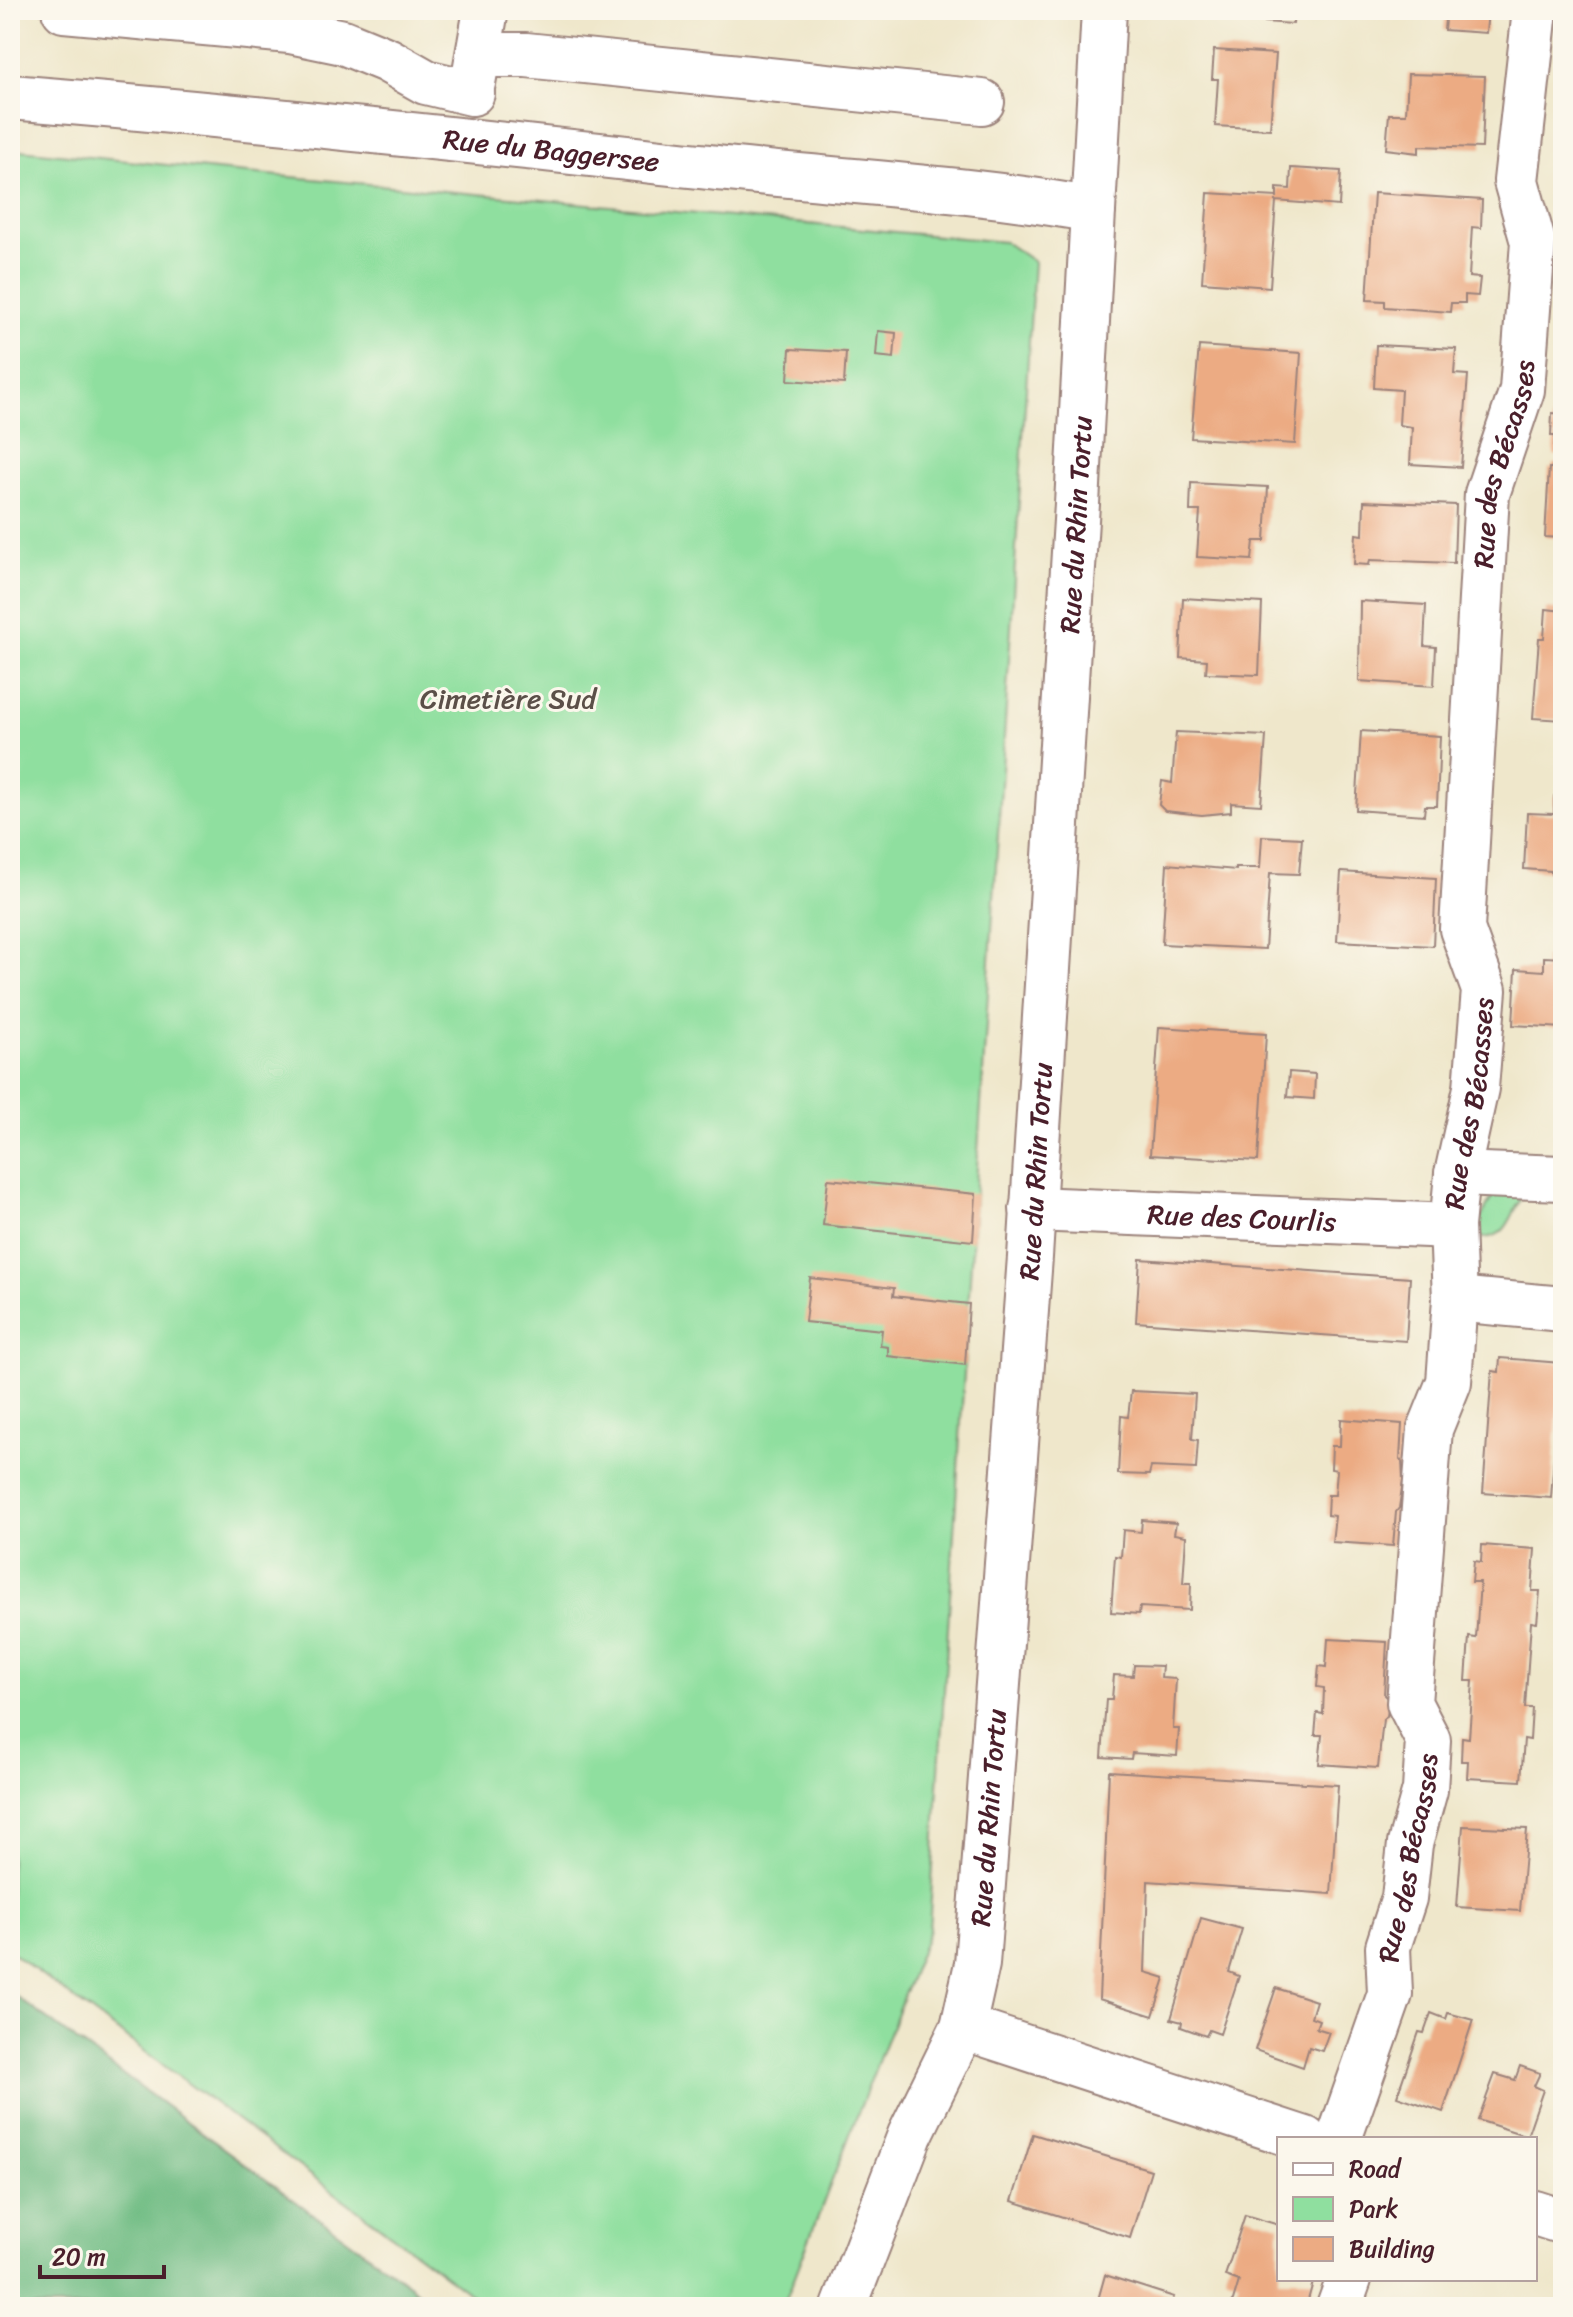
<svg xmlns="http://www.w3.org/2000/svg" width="1573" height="2317" viewBox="0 0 1573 2317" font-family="Sriracha,sans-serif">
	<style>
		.green { fill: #8fdf9f; stroke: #6c7f65; stroke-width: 2 }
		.forest { fill: #73be86; stroke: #5e6e58; stroke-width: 2 }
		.building { fill: #ecab83 }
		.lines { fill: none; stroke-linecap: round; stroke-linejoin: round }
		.minor-casing { stroke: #9c837b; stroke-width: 48 }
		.minor { stroke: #fff; stroke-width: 44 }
		.labels { text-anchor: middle; stroke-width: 6; stroke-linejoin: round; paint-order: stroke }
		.street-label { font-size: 28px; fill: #4a1f2b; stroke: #fbf7ec }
		.park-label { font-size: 28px; fill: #5b4f48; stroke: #fbf7ec }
	</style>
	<rect width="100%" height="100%" fill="#fbf7ec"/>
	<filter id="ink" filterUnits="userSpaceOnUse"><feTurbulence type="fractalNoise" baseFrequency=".0125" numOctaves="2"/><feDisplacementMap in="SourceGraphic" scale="16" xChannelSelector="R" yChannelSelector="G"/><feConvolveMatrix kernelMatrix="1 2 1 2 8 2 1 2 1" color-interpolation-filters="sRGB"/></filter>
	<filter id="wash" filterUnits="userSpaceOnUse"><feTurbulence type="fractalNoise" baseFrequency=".006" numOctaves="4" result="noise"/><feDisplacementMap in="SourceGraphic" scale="32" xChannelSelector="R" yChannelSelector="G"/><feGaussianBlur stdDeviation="1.8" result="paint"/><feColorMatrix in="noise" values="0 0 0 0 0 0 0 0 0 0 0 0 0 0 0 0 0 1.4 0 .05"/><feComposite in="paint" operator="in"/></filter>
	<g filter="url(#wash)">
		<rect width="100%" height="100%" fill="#efe7cb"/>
		<!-- green -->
		<g class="green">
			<polygon points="10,149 236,172 1005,242 1034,262 929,1930 783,2307 488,2307 10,1951"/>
			<path d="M1496 1194 1523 1195C1510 1216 1509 1238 1481 1238L1474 1231 1491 1199Z"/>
		</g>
		<!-- forest -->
		<polygon class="forest" points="10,1992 440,2307 10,2307"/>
		<g id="blocks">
			<!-- building -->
			<g class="building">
				<polygon points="1265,10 1294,10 1293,24 1265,22"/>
				<polygon points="1446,10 1488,10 1486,33 1444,30"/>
				<polygon points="1214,50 1276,54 1270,129 1215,126 1218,79 1212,79"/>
				<polygon points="1408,74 1485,76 1482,148 1419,146 1419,153 1386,149 1389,114 1406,114"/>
				<polygon points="1291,168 1341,171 1339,206 1276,201 1270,287 1202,282 1208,193 1277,197 1277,188 1290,189"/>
				<polygon points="1374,193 1482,200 1481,228 1472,227 1469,277 1480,278 1478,296 1465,295 1465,303 1451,303 1450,312 1385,307 1385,301 1367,300"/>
				<polygon points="878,331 896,333 894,358 876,356"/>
				<polygon points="1376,345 1456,349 1454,374 1468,375 1461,467 1410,464 1412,427 1399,425 1401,390 1374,388"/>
				<polygon points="1199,346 1301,353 1295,444 1191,438"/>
				<polygon points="790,349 846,352 844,384 788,380"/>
				<polygon points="1552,413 1563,414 1563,456 1554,455 1555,436 1551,436"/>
				<polygon points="1553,464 1563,464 1563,538 1545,537 1549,468 1552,468"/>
				<polygon points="1191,483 1268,487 1265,541 1254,541 1252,560 1197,557 1200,511 1190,511"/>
				<polygon points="1364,501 1456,505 1454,563 1370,560 1369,565 1354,564 1356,534 1363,535"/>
				<polygon points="1183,598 1262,603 1259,675 1206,673 1207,660 1180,658"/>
				<polygon points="1360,601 1426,605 1424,646 1436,647 1434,686 1359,681"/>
				<polygon points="1546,609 1563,611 1563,720 1533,718 1539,638 1544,638"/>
				<polygon points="1361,731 1440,736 1437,806 1425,806 1424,815 1356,810"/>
				<polygon points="1176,732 1266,736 1261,805 1231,803 1231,812 1202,815 1165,811 1159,805 1162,781 1172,783"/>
				<polygon points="1554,796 1563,796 1563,875 1551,874 1551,871 1524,869 1527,813 1554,814"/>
				<polygon points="1262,836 1302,838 1299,874 1270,873 1265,949 1162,944 1167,864 1236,870 1236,868 1260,868"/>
				<polygon points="1341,872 1436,878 1433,946 1337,941"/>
				<polygon points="1544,957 1563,958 1563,1028 1513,1025 1516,969 1544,971"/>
				<polygon points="1159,1027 1266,1034 1258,1161 1150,1155"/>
				<polygon points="1289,1072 1315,1074 1314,1099 1287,1097"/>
				<polygon points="828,1179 976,1194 973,1241 823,1225"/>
				<polygon points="1140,1259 1410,1278 1406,1341 1136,1322"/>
				<polygon points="810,1278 894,1288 893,1296 969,1304 965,1365 888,1356 888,1347 880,1346 882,1330 805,1322"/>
				<polygon points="1500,1358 1561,1363 1551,1498 1483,1493 1492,1371 1499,1372"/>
				<polygon points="1131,1391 1195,1394 1192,1439 1198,1440 1196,1469 1151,1467 1149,1475 1118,1474 1121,1416 1128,1417"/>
				<polygon points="1341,1419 1402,1424 1400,1459 1402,1460 1403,1481 1399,1508 1396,1512 1393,1546 1332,1542 1335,1516 1327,1515 1328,1495 1335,1495 1337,1470 1331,1469 1332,1446 1340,1446"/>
				<polygon points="1142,1520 1176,1523 1174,1534 1186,1536 1183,1583 1191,1583 1190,1610 1140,1607 1139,1614 1111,1612 1115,1556 1121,1557 1123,1530 1141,1532"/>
				<polygon points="1482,1545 1535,1549 1532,1591 1540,1591 1537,1623 1531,1622 1525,1708 1532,1708 1530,1740 1524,1739 1521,1781 1467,1778 1468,1761 1461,1761 1462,1737 1469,1738 1473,1681 1466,1681 1469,1637 1476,1638 1480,1582 1472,1582 1474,1561 1481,1562"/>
				<polygon points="1328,1639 1387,1642 1384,1695 1389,1700 1387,1716 1383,1719 1378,1768 1319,1764 1322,1735 1315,1735 1317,1713 1323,1714 1324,1688 1317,1687 1319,1666 1326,1667"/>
				<polygon points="1134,1665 1162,1666 1161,1678 1176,1679 1173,1729 1179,1729 1177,1756 1132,1753 1131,1759 1102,1757 1106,1699 1112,1699 1114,1675 1133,1676"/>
				<polygon points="1109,1771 1338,1785 1331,1894 1148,1881 1145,1972 1165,1978 1153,2016 1099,1999"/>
				<polygon points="1463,1826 1527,1829 1520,1911 1457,1907"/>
				<polygon points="1201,1918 1242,1929 1229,1972 1239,1976 1220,2034 1209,2030 1206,2036 1181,2027 1182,2022 1171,2019"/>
				<polygon points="1276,1988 1316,2001 1311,2017 1319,2020 1316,2028 1329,2032 1322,2051 1309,2047 1303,2067 1255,2050"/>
				<polygon points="1431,2013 1446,2019 1448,2013 1473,2020 1443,2112 1397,2096 1419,2032 1424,2033"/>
				<polygon points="1520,2066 1540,2073 1534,2086 1543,2090 1527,2136 1478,2120 1495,2074 1515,2080"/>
				<polygon points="1033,2134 1151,2170 1130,2238 1012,2201"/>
				<polygon points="1245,2215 1279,2225 1279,2279 1314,2279 1306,2307 1228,2307 1233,2301 1239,2281 1225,2276"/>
				<polygon points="1105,2275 1174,2297 1171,2307 1096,2307"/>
			</g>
		</g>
	</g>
	<g filter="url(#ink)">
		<use href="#blocks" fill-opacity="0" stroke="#9c837b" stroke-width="2"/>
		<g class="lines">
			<defs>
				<g id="minor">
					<polyline points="64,10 290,31 343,42 387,60 426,82 472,93"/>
					<polyline points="479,55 526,55 982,102"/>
					<polyline points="473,83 486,10"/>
					<path id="s1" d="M10 97C249 116 488 143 727 169 849 182 972 188 1093 210"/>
					<polyline points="1457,1174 1563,1178"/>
					<path id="s2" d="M1032 1209 1452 1226"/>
					<polyline points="1455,1299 1563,1309"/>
					<polyline points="963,2027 1305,2139"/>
					<path id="s3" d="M1339 2139 1390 1994 1388 1947 1404 1898 1410 1844 1425 1790 1428 1740 1409 1703 1430 1429 1449 1382 1455 1299 1452 1226 1457 1174 1476 1088 1484 990 1462 929 1487 494 1522 390 1533 242 1516 181 1535 10"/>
					<polyline points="1535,2213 1563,2222"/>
					<path id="s4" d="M844 2307 910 2135 963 2027 977 1964 1030 1257 1077 504 1104 10"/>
					<polyline points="1339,2307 1349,2279"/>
				</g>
			</defs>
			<!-- minor casing -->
			<use href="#minor" class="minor-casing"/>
			<!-- minor -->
			<use href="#minor" class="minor"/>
		</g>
	</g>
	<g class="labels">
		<!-- street labels -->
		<g class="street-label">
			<text dy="10" stroke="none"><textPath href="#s1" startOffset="544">Rue du Baggersee</textPath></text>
			<text dy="10" stroke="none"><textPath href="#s3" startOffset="1708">Rue des Bécasses</textPath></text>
			<text dy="10" stroke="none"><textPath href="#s4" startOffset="1812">Rue du Rhin Tortu</textPath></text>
			<text dy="10" stroke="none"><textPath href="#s3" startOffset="1060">Rue des Bécasses</textPath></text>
			<text dy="10" stroke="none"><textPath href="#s4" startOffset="1164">Rue du Rhin Tortu</textPath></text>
			<text dy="10" stroke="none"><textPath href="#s2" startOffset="210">Rue des Courlis</textPath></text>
			<text dy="10" stroke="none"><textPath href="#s4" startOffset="516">Rue du Rhin Tortu</textPath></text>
			<text dy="10" stroke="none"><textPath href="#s3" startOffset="292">Rue des Bécasses</textPath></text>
		</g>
		<!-- park labels -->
		<g class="park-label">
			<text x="508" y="708">Cimetière Sud</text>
		</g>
	</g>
	<!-- margin -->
	<rect width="1573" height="2317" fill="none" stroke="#fbf7ec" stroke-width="40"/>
	<!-- legend -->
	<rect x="1277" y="2137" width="260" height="144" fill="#fbf7ec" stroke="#b4a19f" stroke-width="2"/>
	<rect x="1293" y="2163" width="40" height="12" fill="#ffffff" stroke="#b4a19f" stroke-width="2"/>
	<text x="1349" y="2177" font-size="24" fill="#4a1f2b">Road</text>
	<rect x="1293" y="2197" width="40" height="24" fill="#8fdf9f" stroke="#b4a19f" stroke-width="2"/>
	<text x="1349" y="2217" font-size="24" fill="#4a1f2b">Park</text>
	<rect x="1293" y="2237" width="40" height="24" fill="#ecab83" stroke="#b4a19f" stroke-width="2"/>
	<text x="1349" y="2257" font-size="24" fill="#4a1f2b">Building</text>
	<!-- scale -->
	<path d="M40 2265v12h124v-12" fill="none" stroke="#4a1f2b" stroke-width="4"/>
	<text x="52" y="2265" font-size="24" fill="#4a1f2b" stroke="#fbf7ec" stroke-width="6" paint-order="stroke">20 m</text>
</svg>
